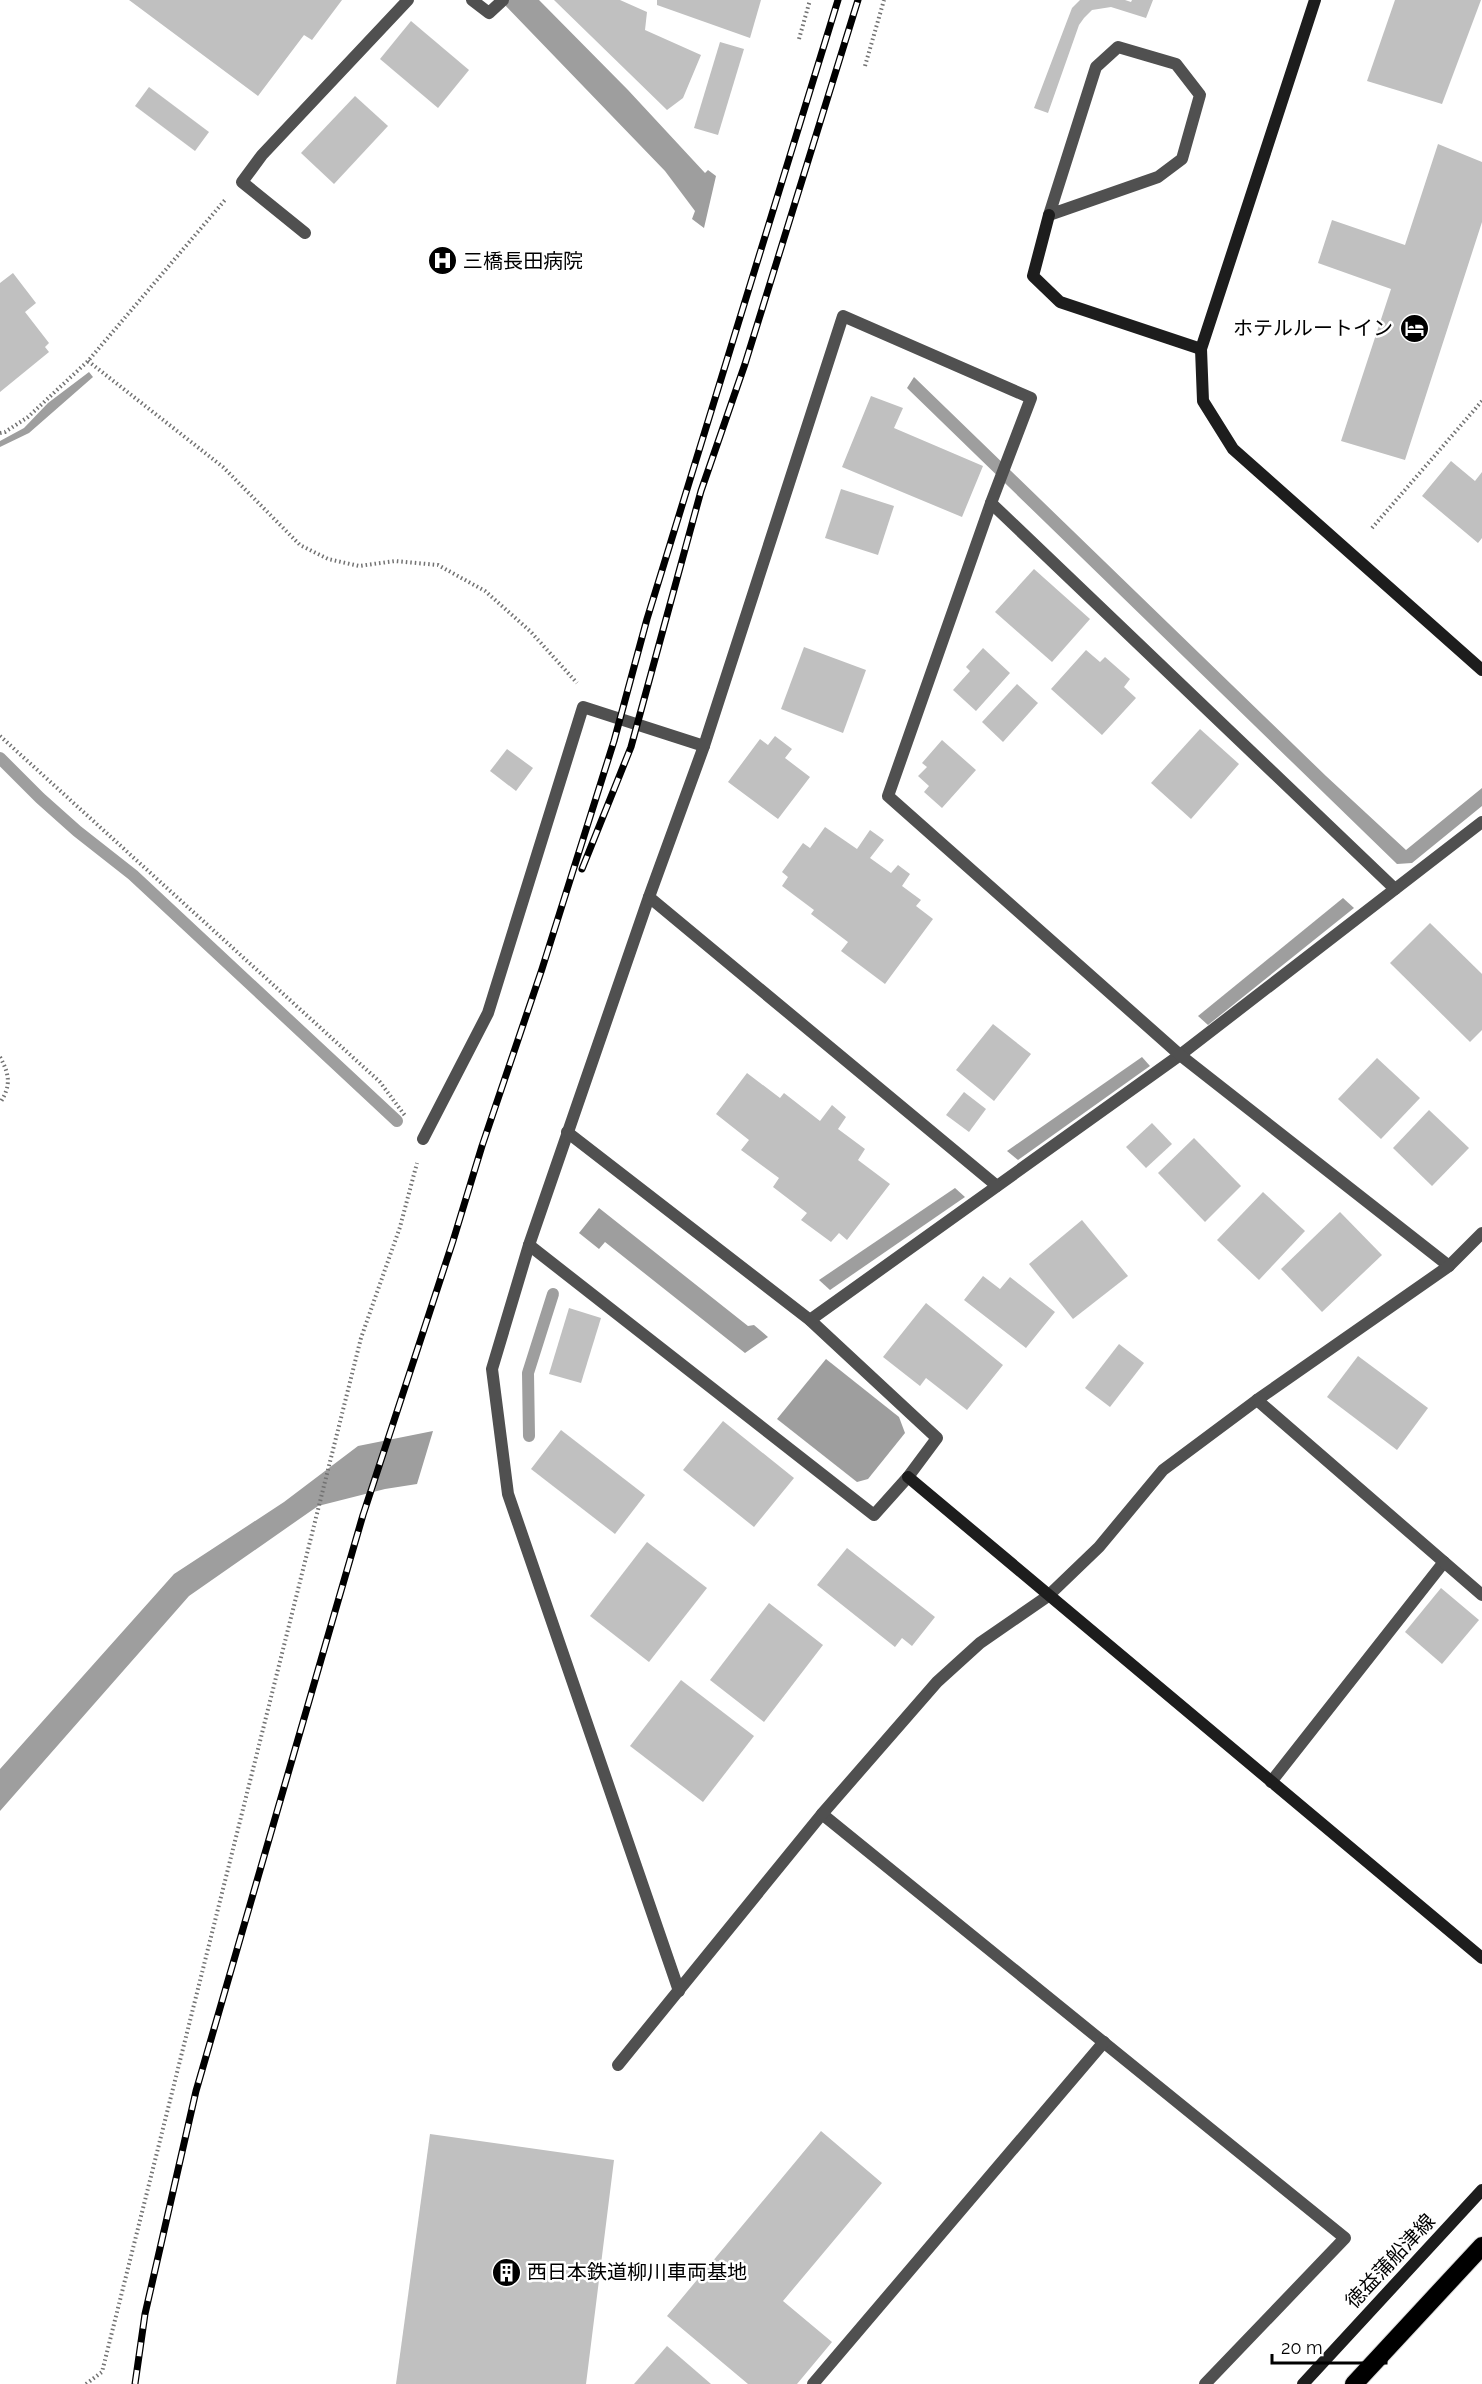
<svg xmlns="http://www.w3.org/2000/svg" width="1482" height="2384" viewBox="0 0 1482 2384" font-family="Raleway,'Noto Sans JP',sans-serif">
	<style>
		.water { fill: #9e9e9e }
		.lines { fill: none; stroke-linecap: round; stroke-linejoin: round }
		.stream { stroke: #9e9e9e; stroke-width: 12 }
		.building { fill: #c0c0c0 }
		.highway-casing { stroke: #dbdbdb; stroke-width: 20 }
		.path { stroke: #727272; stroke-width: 4; stroke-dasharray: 1.5 3; stroke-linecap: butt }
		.lane { stroke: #505050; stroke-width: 12 }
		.street { stroke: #505050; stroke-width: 12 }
		.secondary { stroke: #1d1d1d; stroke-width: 12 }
		.highway { stroke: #000; stroke-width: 18 }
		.rail-casing { stroke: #000; stroke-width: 7 }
		.rail { stroke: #fff; stroke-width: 4.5; stroke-dasharray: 14; stroke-linecap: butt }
		.labels { text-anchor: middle; stroke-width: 5; stroke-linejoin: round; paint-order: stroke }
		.poi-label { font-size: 20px; fill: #000; stroke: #fff; text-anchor: start }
		.street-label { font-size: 20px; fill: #000; stroke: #fff }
	</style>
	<rect width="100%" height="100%" fill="#fff"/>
	<!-- water -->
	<g class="water">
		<polygon points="500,0 539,0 628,90 705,173 708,170 716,176 704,228 692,219 695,211 665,171"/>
		<polygon points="89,372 93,377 29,433 0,447 0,441 24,428 48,403"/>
		<polygon points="914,377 1326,776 1406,850 1482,788 1482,806 1412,863 1397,864 907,388"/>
		<polygon points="1343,898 1354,908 1208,1025 1198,1016"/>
		<polygon points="1142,1057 1150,1066 1018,1160 1007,1151"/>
		<polygon points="955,1188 965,1197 830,1290 819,1280"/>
		<polygon points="599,1208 748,1326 754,1325 768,1337 745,1353 605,1242 599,1249 579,1233"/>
		<polygon points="826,1359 899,1417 905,1433 868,1479 857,1482 777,1419"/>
		<polygon points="433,1431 417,1484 385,1489 318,1506 189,1596 0,1811 0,1769 174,1574 284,1502 358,1446"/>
	</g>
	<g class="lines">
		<!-- stream -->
		<g class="stream">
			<polyline points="0,758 40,798 77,831 133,875 397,1121"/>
			<polyline points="529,1436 528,1373 553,1294"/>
		</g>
	</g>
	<!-- building -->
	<g class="building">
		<polygon points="129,0 342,0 312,40 304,35 258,96"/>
		<polygon points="554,0 620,0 647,12 645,30 701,55 683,98 667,110"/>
		<polygon points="657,0 761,0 750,38 657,5"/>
		<polygon points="1080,0 1125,0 1131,2 1132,0 1153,0 1146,18 1111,7 1092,10 1084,18 1079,25 1048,113 1034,108 1067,21 1072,8"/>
		<polygon points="1395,0 1481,0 1442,104 1367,81"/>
		<polygon points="411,21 469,70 438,108 380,59"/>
		<polygon points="720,42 744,49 718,135 694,128"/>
		<polygon points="149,87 209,132 195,151 135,106"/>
		<polygon points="355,96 388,126 334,184 301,153"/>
		<polygon points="1438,144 1482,162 1482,222 1405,460 1341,441 1391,289 1318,263 1332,220 1405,245"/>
		<polygon points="13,273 36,303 25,312 49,343 45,347 49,352 0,392 0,283"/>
		<polygon points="871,396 903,408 894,428 983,466 962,517 842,467"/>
		<polygon points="1451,461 1475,481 1482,472 1482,538 1478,543 1422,496"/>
		<polygon points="841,489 894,506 878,555 825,538"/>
		<polygon points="1034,569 1090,619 1052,662 995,612"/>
		<polygon points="804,647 866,670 843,733 781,709"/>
		<polygon points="983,648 1010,673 976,711 953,690 970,671 966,667"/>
		<polygon points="1086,650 1100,662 1105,657 1130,679 1124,687 1136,698 1102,735 1051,689"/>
		<polygon points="1017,684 1038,703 1003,742 982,722"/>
		<polygon points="1200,729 1239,764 1191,819 1151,783"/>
		<polygon points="775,736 792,749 785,758 810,777 778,819 728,782 760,739 768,745"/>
		<polygon points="942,740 976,770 942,808 924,792 929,786 918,776 927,767 922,763"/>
		<polygon points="507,749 533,768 516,791 490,771"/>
		<polygon points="825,827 857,849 870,830 884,840 870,858 891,873 898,865 910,874 902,886 921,900 916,906 933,919 885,984 841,951 848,942 811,914 814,910 782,886 788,877 782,872 803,843 810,848"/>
		<polygon points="1430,923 1482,974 1482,1030 1470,1042 1390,963"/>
		<polygon points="993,1024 1031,1054 994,1101 956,1070"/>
		<polygon points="1377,1058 1420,1098 1381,1139 1338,1099"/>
		<polygon points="747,1073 780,1098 784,1093 820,1121 832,1105 846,1117 838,1129 865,1149 858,1160 890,1184 847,1240 839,1233 831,1242 801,1220 807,1213 773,1187 779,1178 741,1150 749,1140 716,1114"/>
		<polygon points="964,1092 986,1109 969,1132 946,1115"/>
		<polygon points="1429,1110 1469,1148 1432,1186 1393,1148"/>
		<polygon points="1152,1123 1172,1144 1146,1168 1126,1147"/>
		<polygon points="1194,1138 1241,1186 1205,1222 1158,1173"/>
		<polygon points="1263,1192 1305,1231 1259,1280 1217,1240"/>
		<polygon points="1340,1212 1382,1255 1322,1312 1281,1269"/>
		<polygon points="1082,1220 1128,1276 1073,1319 1029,1264"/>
		<polygon points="983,1276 1000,1289 1010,1277 1055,1312 1026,1348 964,1300"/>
		<polygon points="926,1303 1003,1365 967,1410 926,1378 920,1386 883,1357"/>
		<polygon points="569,1308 601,1318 581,1383 549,1374"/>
		<polygon points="1119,1344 1144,1363 1110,1407 1085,1388"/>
		<polygon points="1358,1356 1428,1408 1397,1450 1327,1397"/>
		<polygon points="723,1421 794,1478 754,1527 683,1470"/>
		<polygon points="561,1430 645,1495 615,1534 531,1469"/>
		<polygon points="647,1542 707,1588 649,1662 590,1616"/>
		<polygon points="847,1548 935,1617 912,1646 902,1638 895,1647 817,1585"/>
		<polygon points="1441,1588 1479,1620 1442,1664 1405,1632"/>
		<polygon points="769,1603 823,1645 764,1722 710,1680"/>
		<polygon points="681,1680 754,1736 703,1802 630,1746"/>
		<polygon points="821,2131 882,2183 783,2301 832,2342 797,2384 748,2384 667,2316"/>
		<polygon points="430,2134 614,2160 586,2384 396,2384"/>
		<polygon points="667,2346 711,2384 634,2384"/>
	</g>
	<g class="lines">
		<defs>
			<polyline id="highway" points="1354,2384 1482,2246"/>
		</defs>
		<!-- highway casing -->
		<use href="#highway" class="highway-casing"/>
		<!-- path -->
		<g class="path">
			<polyline points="799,39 810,0"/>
			<polyline points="865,66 884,0"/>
			<polyline points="88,361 223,467 300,545 328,559 359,566 395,561 438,565 485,591 530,631 577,683"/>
			<polyline points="0,433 5,432 28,417 88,361 225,200"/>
			<polyline points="1372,528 1482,401"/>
			<polyline points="0,736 380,1082 406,1117"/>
			<path d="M0 1057C10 1075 11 1086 0 1103"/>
			<polyline points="86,2384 102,2372 361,1338 400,1227 417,1163"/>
		</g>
		<!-- lane -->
		<polyline class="lane" points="1271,1782 1444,1562"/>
		<!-- street -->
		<g class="street">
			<polyline points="472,0 489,13 503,0"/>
			<polygon points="1118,47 1176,64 1200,95 1182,159 1158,177 1049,215 1096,67"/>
			<polyline points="305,233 242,182 262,155 408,0"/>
			<polyline points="991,503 1395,889"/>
			<polyline points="649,897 997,1186"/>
			<polyline points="423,1139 488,1013 583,707 704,746"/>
			<polyline points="529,1245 874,1515 908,1477 937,1438 810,1320 567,1132"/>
			<polyline points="810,1320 1180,1055 1482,822"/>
			<polyline points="1257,1400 1482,1595"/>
			<polyline points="822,1814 1345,2238 1205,2384"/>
			<polyline points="679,1991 508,1494 492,1369 529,1245 649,897 704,746 843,316 1031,398 991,503 888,796 1180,1055 1449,1266"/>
			<polyline points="618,2065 822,1814 937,1682 980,1643 1048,1596 1099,1547 1163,1470 1257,1400 1449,1266 1482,1233"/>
			<polyline points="813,2384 1104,2042"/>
		</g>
		<!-- secondary -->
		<g class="secondary">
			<polyline points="1315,0 1201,349 1203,401 1233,449 1482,670"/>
			<polyline points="1049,215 1033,276 1060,302 1201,349"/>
			<polyline points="908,1477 1482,1958"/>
			<polyline points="1303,2384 1482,2190"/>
		</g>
		<!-- highway -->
		<use href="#highway" class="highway"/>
		<defs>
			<g id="rail">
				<polyline points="582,869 631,747 701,491 745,364 858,0"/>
				<polyline points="135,2384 145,2314 196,2091 363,1515 453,1241 482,1146 542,969 614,741 647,619 838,0"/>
			</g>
		</defs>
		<!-- rail casing -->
		<use href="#rail" class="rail-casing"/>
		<!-- rail -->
		<use href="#rail" class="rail"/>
	</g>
	<!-- icons -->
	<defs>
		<symbol id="hospital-disc" viewBox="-11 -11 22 22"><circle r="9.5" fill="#000" stroke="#fff"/><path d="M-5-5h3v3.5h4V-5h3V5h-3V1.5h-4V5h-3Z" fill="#fff"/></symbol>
		<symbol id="hotel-disc" viewBox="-11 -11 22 22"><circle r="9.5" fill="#000" stroke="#fff"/><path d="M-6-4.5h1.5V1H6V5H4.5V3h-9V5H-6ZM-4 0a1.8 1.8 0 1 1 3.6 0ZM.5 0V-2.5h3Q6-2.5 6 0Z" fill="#fff"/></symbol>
		<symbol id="building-disc" viewBox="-11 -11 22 22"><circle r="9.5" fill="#000" stroke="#fff"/><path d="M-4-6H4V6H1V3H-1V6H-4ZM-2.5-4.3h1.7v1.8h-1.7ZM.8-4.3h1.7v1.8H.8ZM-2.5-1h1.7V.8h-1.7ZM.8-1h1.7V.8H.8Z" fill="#fff"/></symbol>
	</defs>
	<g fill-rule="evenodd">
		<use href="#hospital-disc" x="426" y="244" width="33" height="33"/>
		<use href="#hotel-disc" x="1398" y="312" width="33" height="33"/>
		<use href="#building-disc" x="490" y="2256" width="33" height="33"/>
	</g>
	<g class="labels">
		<!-- poi labels -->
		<g class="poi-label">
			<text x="463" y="268">三橋長田病院</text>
			<text x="1393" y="335" text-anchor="end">ホテルルートイン</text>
			<text x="527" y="2279">西日本鉄道柳川車両基地</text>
		</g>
		<!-- street labels -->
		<g class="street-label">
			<text transform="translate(1390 2261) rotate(-47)" y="7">徳益蒲船津線</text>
		</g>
	</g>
	<!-- scale -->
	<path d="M1272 2354v9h114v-9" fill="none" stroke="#000000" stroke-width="3"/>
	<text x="1281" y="2354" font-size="18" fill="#000000" stroke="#ffffff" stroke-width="4.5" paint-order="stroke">20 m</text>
</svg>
